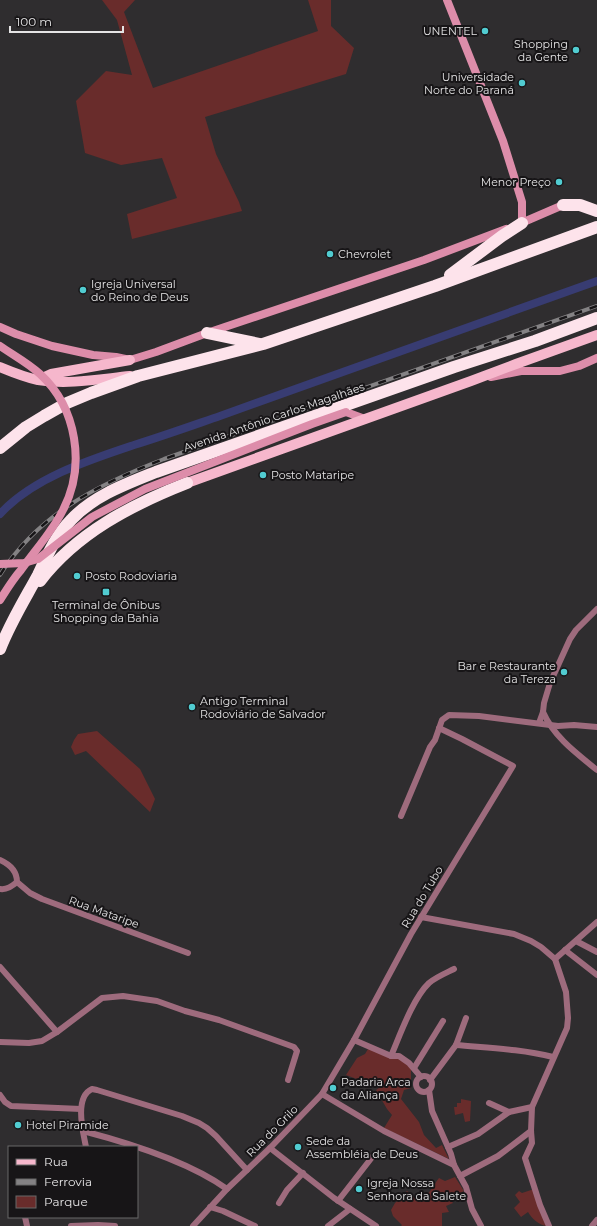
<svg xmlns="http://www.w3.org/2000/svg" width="597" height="1226" viewBox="0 0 597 1226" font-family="Montserrat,sans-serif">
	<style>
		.green { fill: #692c2b }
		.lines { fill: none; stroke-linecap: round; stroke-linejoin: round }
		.canal { stroke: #383c72; stroke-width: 8 }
		.street { stroke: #9e6b7d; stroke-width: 6 }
		.secondary { stroke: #dd8daa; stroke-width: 8 }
		.primary { stroke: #f6b7cc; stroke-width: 10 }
		.highway { stroke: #fde3eb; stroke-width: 12 }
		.rail-casing { stroke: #848284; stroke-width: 4 }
		.rail { stroke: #171517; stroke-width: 2.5; stroke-dasharray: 8; stroke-linecap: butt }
		.secondary-bridge { stroke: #dd8daa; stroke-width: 8 }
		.poi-dot { fill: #51ccd1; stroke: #171517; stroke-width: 1.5 }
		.labels { text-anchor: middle; stroke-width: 4; stroke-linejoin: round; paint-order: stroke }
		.poi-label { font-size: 11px; fill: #e5e4e5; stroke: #171517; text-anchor: start }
		.street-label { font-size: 11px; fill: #e5e4e5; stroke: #171517 }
	</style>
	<rect width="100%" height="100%" fill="#2f2d2f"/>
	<!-- green -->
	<g class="green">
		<polygon points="102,0 135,0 124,12 153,88 318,31 308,0 331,0 331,26 354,48 346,74 205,117 216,154 239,202 242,211 132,239 127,214 177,198 162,158 121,165 85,153 76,101 106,71 132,75 117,20"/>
		<polygon points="97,731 140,769 155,799 150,812 86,751 75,755 71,747 74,740 78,734"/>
		<polygon points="368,1049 399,1057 411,1069 411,1088 404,1090 401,1099 419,1122 424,1135 436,1148 442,1145 449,1159 384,1128 392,1115 387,1109 376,1090 379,1088 374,1081 368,1080 362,1081 346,1075 357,1058 365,1054"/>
		<polygon points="461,1099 471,1101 470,1121 465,1122 463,1113 455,1115 454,1107 457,1107 457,1103 461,1103"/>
		<path d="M455 1177 464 1191 450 1199 453 1203 446 1206 449 1212 442 1213V1226H401L402 1225 393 1216 391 1210 395 1203 407 1191C410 1193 413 1197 417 1199 426 1202 434 1184 439 1178L445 1181Z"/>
		<path d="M534 1189 547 1226C539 1225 532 1219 528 1212L521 1217 514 1208 520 1202 515 1195 519 1191 522 1193Z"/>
	</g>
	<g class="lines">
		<!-- canal -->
		<path class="canal" d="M0 514C33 478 89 460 134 445 163 436 191 426 220 416 345 371 471 326 597 281"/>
		<!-- street -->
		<g class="street">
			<path d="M543 712C554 737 576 753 597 770"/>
			<polyline points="539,723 543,712 544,703 550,683 570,639 576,630 597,609"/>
			<polyline points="401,816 430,747 435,740 442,720 449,715 479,716 558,726 574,725 597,727"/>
			<path d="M0 860C9 864 17 871 17 882L30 893 42 899 188 953"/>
			<path d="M0 889C7 890 12 886 17 882"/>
			<polyline points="421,917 514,934 531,941 541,947 555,959 566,992 568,1018 567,1028 532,1107 531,1131 532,1143 525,1158 540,1205 549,1226"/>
			<polyline points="576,941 597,952"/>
			<polyline points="565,950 597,975"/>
			<polyline points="555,959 597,922"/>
			<polyline points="0,967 57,1032"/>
			<polyline points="354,1040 391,1056 399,1056 409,1063 421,1077"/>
			<polyline points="0,1042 29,1043 42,1041 57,1032 102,998 123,996 157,1001 185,1011 219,1020 294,1047 297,1051 288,1080"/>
			<path d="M456 1045C489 1048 521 1049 553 1057"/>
			<path d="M391 1056C400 1035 413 998 429 983 436 977 446 973 454 969"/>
			<polyline points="414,1068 443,1021"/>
			<circle cx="424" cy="1084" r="8"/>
			<polyline points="430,1080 456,1045 466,1018"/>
			<polyline points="429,1090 432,1111 451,1154 454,1165 466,1187 472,1209 481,1226"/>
			<polyline points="322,1094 384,1131 454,1165"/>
			<polyline points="0,1095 5,1102 11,1106 81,1109"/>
			<polyline points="489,1103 509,1112"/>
			<path d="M83 1131C129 1143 188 1161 227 1189"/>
			<path d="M86 1147C83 1132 74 1097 92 1089L97 1090 182 1116 199 1123 207 1128 216 1136 247 1170"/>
			<polyline points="448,1147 478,1134 509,1112 532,1107"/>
			<polyline points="270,1148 334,1198 376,1226"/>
			<polyline points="460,1176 498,1156 531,1131"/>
			<polyline points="338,1201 373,1156"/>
			<polyline points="279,1203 287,1190 303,1173"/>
			<polyline points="210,1207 223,1211 255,1226"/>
			<polyline points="25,1217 27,1226"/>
			<polyline points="71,1226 98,1225 115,1226"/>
			<polyline points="193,1226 227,1189 270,1148 322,1094 354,1040 411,934 513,766 462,739 439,728"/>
			<polyline points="328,1226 350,1209"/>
			<polyline points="592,1226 597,1220"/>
		</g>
		<!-- secondary -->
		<g class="secondary">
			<polyline points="447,0 503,141 522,202 522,223"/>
			<polyline points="519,224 563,205"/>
			<polyline points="0,327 16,334 52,346 93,355 116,357 130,360 156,352 207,333 424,260 506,229"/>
			<polyline points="491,377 521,371 560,371 579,366 597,358"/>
			<polyline points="346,412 365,419"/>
		</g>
		<!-- primary -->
		<g class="primary">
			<path d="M0 367C12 372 24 377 38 380 68 385 100 379 130 376"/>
			<polyline points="40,379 51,374 130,360"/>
			<polyline points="187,483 471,381 516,364 597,335"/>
		</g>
		<!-- highway -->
		<g class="highway">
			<polyline points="563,205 580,205 597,211"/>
			<polyline points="450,275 502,236 522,223"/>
			<polyline points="207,333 260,344"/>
			<polyline points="0,448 26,427 44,416 67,403 91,393 138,376 263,344 435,286 597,227"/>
			<path d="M40 581C77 533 131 505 187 483"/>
			<path d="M0 649C10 623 25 599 38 575 47 556 56 535 71 520 93 496 126 484 156 472L454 367 535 341 597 318"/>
		</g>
		<defs>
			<path id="rail" d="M0 575C38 514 99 484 164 459L597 306"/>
		</defs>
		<!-- rail casing -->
		<use href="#rail" class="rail-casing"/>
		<!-- rail -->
		<use href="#rail" class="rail"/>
		<!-- secondary-bridge -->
		<g class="secondary-bridge">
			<path d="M0 346C13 355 28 363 40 374 77 408 86 466 63 510 52 532 35 550 21 570 13 579 7 589 0 600"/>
			<polyline points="0,564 24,563 38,559 92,517 145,489 312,424 346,412"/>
		</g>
	</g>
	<!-- markers -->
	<g class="poi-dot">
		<circle cx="485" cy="31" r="4"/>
		<circle cx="576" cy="50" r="4"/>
		<circle cx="522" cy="83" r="4"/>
		<circle cx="559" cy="182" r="4"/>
		<circle cx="330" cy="254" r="4"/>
		<circle cx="83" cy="290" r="4"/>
		<circle cx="263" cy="475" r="4"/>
		<circle cx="77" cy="576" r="4"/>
		<rect x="102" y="588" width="8" height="8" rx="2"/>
		<circle cx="564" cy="672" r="4"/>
		<circle cx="192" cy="707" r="4"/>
		<circle cx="333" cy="1088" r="4"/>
		<circle cx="18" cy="1125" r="4"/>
		<circle cx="298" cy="1147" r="4"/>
		<circle cx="359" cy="1189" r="4"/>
	</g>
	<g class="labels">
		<!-- poi labels -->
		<g class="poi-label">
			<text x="477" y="35" text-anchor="end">UNENTEL</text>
			<text x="568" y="48" text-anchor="end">Shopping<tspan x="568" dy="13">da Gente</tspan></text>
			<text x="514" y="81" text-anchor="end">Universidade<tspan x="514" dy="13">Norte do Paraná</tspan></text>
			<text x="551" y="186" text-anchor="end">Menor Preço</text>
			<text x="338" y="258">Chevrolet</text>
			<text x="91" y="288">Igreja Universal<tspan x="91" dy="13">do Reino de Deus</tspan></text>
			<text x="271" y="479">Posto Mataripe</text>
			<text x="85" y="580">Posto Rodoviaria</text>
			<text x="106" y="609" text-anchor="middle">Terminal de Ônibus<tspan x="106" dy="13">Shopping da Bahia</tspan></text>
			<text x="556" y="670" text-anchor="end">Bar e Restaurante<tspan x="556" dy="13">da Tereza</tspan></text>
			<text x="200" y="705">Antigo Terminal<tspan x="200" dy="13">Rodoviário de Salvador</tspan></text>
			<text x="341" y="1086">Padaria Arca<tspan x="341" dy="13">da Aliança</tspan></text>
			<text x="26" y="1129">Hotel Piramide</text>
			<text x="306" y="1145">Sede da<tspan x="306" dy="13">Assembléia de Deus</tspan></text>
			<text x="367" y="1187">Igreja Nossa<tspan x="367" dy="13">Senhora da Salete</tspan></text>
		</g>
		<!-- street labels -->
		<g class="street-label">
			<text transform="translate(274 417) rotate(-19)" y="4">Avenida Antônio Carlos Magalhães</text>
			<text transform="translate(422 897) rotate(-59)" y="4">Rua do Tubo</text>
			<text transform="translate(104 912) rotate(20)" y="4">Rua Mataripe</text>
			<text transform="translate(272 1131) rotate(-45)" y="4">Rua do Grilo</text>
		</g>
	</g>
	<!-- legend -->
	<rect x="8" y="1146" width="130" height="72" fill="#171517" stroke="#696869"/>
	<rect x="16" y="1159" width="20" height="6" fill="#f6b7cc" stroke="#696869"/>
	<text x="44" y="1166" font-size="12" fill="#e5e4e5">Rua</text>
	<rect x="16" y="1179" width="20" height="6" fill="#848284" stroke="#696869"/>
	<text x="44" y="1186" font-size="12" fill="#e5e4e5">Ferrovia</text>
	<rect x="16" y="1196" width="20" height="12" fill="#692c2b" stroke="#696869"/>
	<text x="44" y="1206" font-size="12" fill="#e5e4e5">Parque</text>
	<!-- scale -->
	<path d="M10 26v6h113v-6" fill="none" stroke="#e5e4e5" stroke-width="2"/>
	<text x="16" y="26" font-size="12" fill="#e5e4e5" stroke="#171517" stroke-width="3" paint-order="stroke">100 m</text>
</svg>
